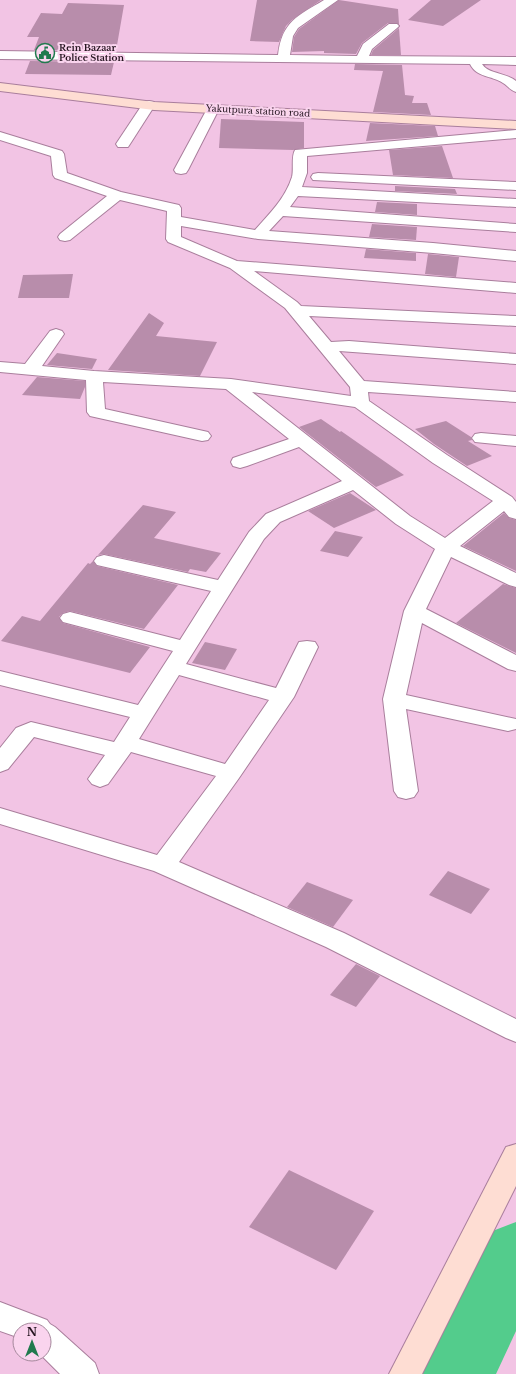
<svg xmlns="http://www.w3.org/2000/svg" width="516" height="1374" viewBox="0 0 516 1374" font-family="'Libre Baskerville',serif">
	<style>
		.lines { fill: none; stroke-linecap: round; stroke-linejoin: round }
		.river { fill: #53cc8c; fill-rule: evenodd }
		.building { fill: #b88dab }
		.street-casing { stroke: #a97e9c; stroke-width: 2 }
		.secondary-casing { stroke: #a97e9c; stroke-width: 2 }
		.street { fill: #fff; fill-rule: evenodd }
		.secondary { fill: #feddd3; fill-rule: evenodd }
		.labels { text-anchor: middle; stroke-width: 4; stroke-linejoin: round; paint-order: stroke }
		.far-poi-label { font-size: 9px; font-weight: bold; fill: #251520; stroke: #fad4ee; text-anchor: start }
		.far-street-label { font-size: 9px; fill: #251520; stroke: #fad4ee }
	</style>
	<rect width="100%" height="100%" fill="#f2c4e4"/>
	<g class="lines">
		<!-- river -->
		<polygon class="river" points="516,1222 516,1331 496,1374 417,1374 429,1349 490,1232"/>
	</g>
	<!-- building -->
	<g class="building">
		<polygon points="257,0 321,0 292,20 286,26 279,42 250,41"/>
		<polygon points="339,0 398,9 399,24 388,23 362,43 356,54 324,53 324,51 292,52 294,37 299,29"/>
		<polygon points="431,0 481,0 443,26 408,20"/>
		<polygon points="68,3 124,5 116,51 34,50 39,37 27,37 41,13 62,14"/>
		<polygon points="399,28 401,55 371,55 373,50"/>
		<polygon points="30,61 114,62 111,75 25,74"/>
		<polygon points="355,64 402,65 405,95 414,96 412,103 427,103 431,115 373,112 383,71 354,70"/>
		<polygon points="221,119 304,122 304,148 293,150 219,148"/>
		<polygon points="370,123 435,126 438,136 366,141"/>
		<polygon points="442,146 453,178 393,175 389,150"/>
		<polygon points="395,186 455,189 457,194 395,191"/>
		<polygon points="377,202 417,204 417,215 375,212"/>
		<polygon points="372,224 417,227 416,240 369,237"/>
		<polygon points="366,249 416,253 416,261 364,258"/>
		<polygon points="428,254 459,257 456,277 425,274"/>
		<polygon points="73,274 69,298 18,298 23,275"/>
		<polygon points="149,313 164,323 156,336 217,342 200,376 108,370"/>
		<polygon points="57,353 97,359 92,369 47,365"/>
		<polygon points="37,377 85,381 85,387 80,399 22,395"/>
		<polygon points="321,419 340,432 341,431 404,475 376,487 372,484 299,427"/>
		<polygon points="446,421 471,437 472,440 468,441 492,456 467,466 434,444 415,429"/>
		<polygon points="350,493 376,510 334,528 308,511"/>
		<polygon points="143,505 176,512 154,538 221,553 206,572 190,569 188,572 104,554 98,555"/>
		<polygon points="504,513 509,518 516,520 516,571 463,546"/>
		<polygon points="335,531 363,537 348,557 320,551"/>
		<polygon points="93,561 97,566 178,585 144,629 70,611 63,613 59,617 63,623 150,647 130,673 1,641 22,616 40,621 88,563 90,564"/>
		<polygon points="503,584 516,588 516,653 456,623"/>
		<polygon points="205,642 237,649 225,670 192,663"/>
		<polygon points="448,871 490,889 471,914 429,895"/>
		<polygon points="307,882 353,900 333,927 287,907"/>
		<polygon points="356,964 380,976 356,1007 330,995"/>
		<polygon points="289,1170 374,1211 336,1270 249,1227"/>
	</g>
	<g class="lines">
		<defs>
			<g id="street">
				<path d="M324 0H338L298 28 293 36 290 55 357 56 363 44 389 24H397L399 26 397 28 372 49 369 56 516 57V65L482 64C488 74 507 73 516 81V92C510 90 508 86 503 83 491 75 477 78 470 64L0 59V51L278 55C282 21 298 16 324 0Z"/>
				<polygon points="149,101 154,102 155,105 130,144 128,147 118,147 116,144 144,102"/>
				<polygon points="213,105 218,106 219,109 188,170 186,173 181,174 176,173 174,170 207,109 208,106"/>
				<path d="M516 130V138L307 156V173L302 187 516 199V207L298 196 290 207 516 224V232L283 216 269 231 433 243 516 251V261L433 253 258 239 181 226V237L237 261 516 283V293L254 271 297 302 301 306 516 316V326L309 316 331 342 349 341 516 354V364L339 351 364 381 516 392V402L368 392 369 401 447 455 512 497 516 502V519L509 517 504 511 460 546 516 573V587L509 585 451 557 426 609 516 655V671L508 669 422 623 406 695 516 719V729L508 731 406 709 418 791 414 797 406 799 398 797 394 791 383 699 404 611 435 549 396 524 353 490 280 522 264 539 186 664 276 688 299 642 307 641 315 642 318 647 294 697 239 778 179 862 344 933 516 1019V1042L506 1038 326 947 154 871 0 824V808L157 855 216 776 131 752 108 784 100 787 92 784 88 779 105 755 34 737 8 769 0 772V748L16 728 31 722 114 742 130 717 0 685V671L138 705 173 651 63 622 60 618 63 614 70 612 180 640 211 591 97 565 94 561 97 557 104 555 218 580 249 532 266 514 342 481 299 447 247 466 240 468 233 466 231 462 233 458 289 439 226 389 103 382 105 409 208 432 211 436 208 440 202 441 90 416 87 412 86 380 0 372V362L25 364 50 331 56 329 62 331 64 334 42 366 94 371 231 379 351 396 350 387 285 308 230 268 168 242 166 239 167 211 120 200 70 240 65 241 60 240 58 237 60 234 107 196 55 178 53 175 51 156 0 140V132L62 151 64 154 67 173 121 192 179 205 181 208V217L255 230C269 214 285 199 292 177 294 169 291 157 295 150ZM252 392 355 407 433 463 493 501 445 538 410 516ZM179 675 269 700 225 764 139 739Z"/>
				<polygon points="318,173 516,182 516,190 313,180 311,177 313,174"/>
				<polygon points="481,433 516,436 516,446 475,442 472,438 475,434"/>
				<polygon points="0,1302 47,1320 50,1324 55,1327 95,1363 99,1374 60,1374 40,1354 44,1354 44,1330 20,1330 20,1338 0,1331"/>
			</g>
			<g id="secondary">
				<polygon points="0,83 154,102 516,121 516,129 154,110 0,91"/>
				<polygon points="516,1144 516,1186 422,1374 389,1374 506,1147"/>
			</g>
		</defs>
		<!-- street casing -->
		<use href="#street" class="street-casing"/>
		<!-- secondary casing -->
		<use href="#secondary" class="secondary-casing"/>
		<!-- street -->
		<use href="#street" class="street"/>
		<!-- secondary -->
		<use href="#secondary" class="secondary"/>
	</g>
	<!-- icons -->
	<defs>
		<symbol id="civic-ring" viewBox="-11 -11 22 22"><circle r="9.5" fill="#fad4ee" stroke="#217a4e" stroke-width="1.5"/><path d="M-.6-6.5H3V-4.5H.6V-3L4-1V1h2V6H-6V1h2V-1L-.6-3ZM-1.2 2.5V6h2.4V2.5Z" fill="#217a4e"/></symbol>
	</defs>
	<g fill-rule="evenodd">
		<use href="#civic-ring" x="34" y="42" width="22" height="22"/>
	</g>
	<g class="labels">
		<!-- far-poi labels -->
		<g class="far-poi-label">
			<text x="59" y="51">Rein Bazaar<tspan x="59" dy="10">Police Station</tspan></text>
		</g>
		<!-- far-street labels -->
		<g class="far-street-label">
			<text transform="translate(258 111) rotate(3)" y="3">Yakutpura station road</text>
		</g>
	</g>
	<!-- north arrow -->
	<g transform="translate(32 1342)"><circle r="19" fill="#fad4ee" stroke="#a5889c"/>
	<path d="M0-3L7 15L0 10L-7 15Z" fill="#217a4e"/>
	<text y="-6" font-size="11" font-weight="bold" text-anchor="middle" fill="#251520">N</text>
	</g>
</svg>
